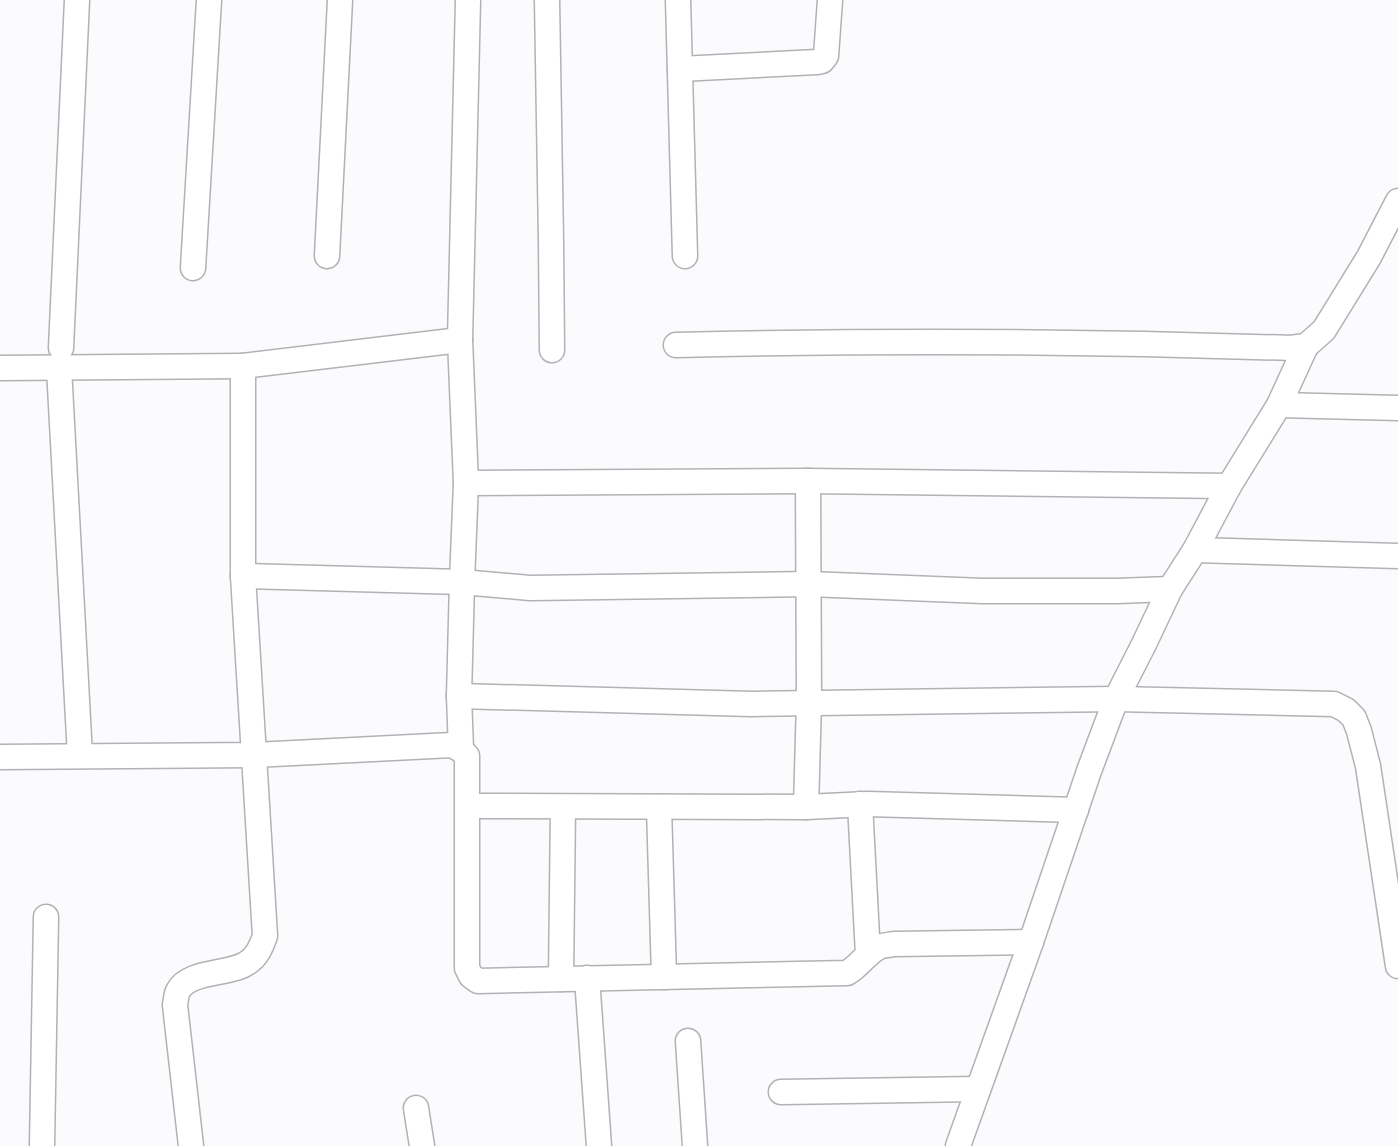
<svg xmlns="http://www.w3.org/2000/svg" width="1398" height="1146" viewBox="0 0 1398 1146" font-family="Rubik,sans-serif">
	<style>
		.lines { fill: none; stroke-linecap: round; stroke-linejoin: round }
		.street-casing { stroke: #b1b2b3; stroke-width: 27 }
		.street { stroke: #fff; stroke-width: 24 }
	</style>
	<rect width="100%" height="100%" fill="#fbfbfd"/>
	<g class="lines">
		<defs>
			<g id="street">
				<polyline points="547,0 551,241 552,350"/>
				<polyline points="678,0 685,256"/>
				<polyline points="680,69 817,62 822,61 826,56 830,0"/>
				<polyline points="327,256 340,0"/>
				<polyline points="193,268 209,0"/>
				<path d="M676 345C881 340 1085 341 1290 348L1306 346 1324 330 1369 257 1398 201"/>
				<polyline points="61,348 77,0"/>
				<polyline points="0,368 243,366"/>
				<polyline points="59,368 80,756"/>
				<polyline points="1279,405 1398,408"/>
				<polyline points="466,483 808,481 1229,486"/>
				<polyline points="1195,550 1398,556"/>
				<polyline points="243,576 462,582 530,588 809,584 983,591 1117,591 1170,589"/>
				<polyline points="459,696 752,704 1116,699 1334,704 1346,710 1354,718 1359,731 1368,766 1398,966"/>
				<polyline points="461,750 459,696 462,582 466,483 460,340 468,0"/>
				<path d="M0 757 254 755 452 745 461 750 467 756V968L471 976 478 981 847 973C860 966 866 953 879 947 883 945 889 945 894 944L1031 942"/>
				<polyline points="860,804 868,955"/>
				<polyline points="468,806 806,807 868,804 1076,810"/>
				<polyline points="659,807 664,977"/>
				<polyline points="806,807 809,702 808,481"/>
				<polyline points="587,978 599,1146"/>
				<polyline points="561,979 563,807"/>
				<polyline points="688,1041 695,1146"/>
				<polyline points="781,1092 978,1089"/>
				<polyline points="416,1108 422,1146"/>
				<polyline points="42,1146 46,917"/>
				<path d="M191 1146 175 1005C176 1000 176 995 178 991 189 970 230 975 247 963 257 957 261 947 265 936L243 576V366L460 340"/>
				<polyline points="958,1146 1031,942 1089,771 1116,699 1144,644 1170,589 1195,550 1229,486 1279,405 1306,346"/>
			</g>
		</defs>
		<!-- street casing -->
		<use href="#street" class="street-casing"/>
		<!-- street -->
		<use href="#street" class="street"/>
	</g>
</svg>
